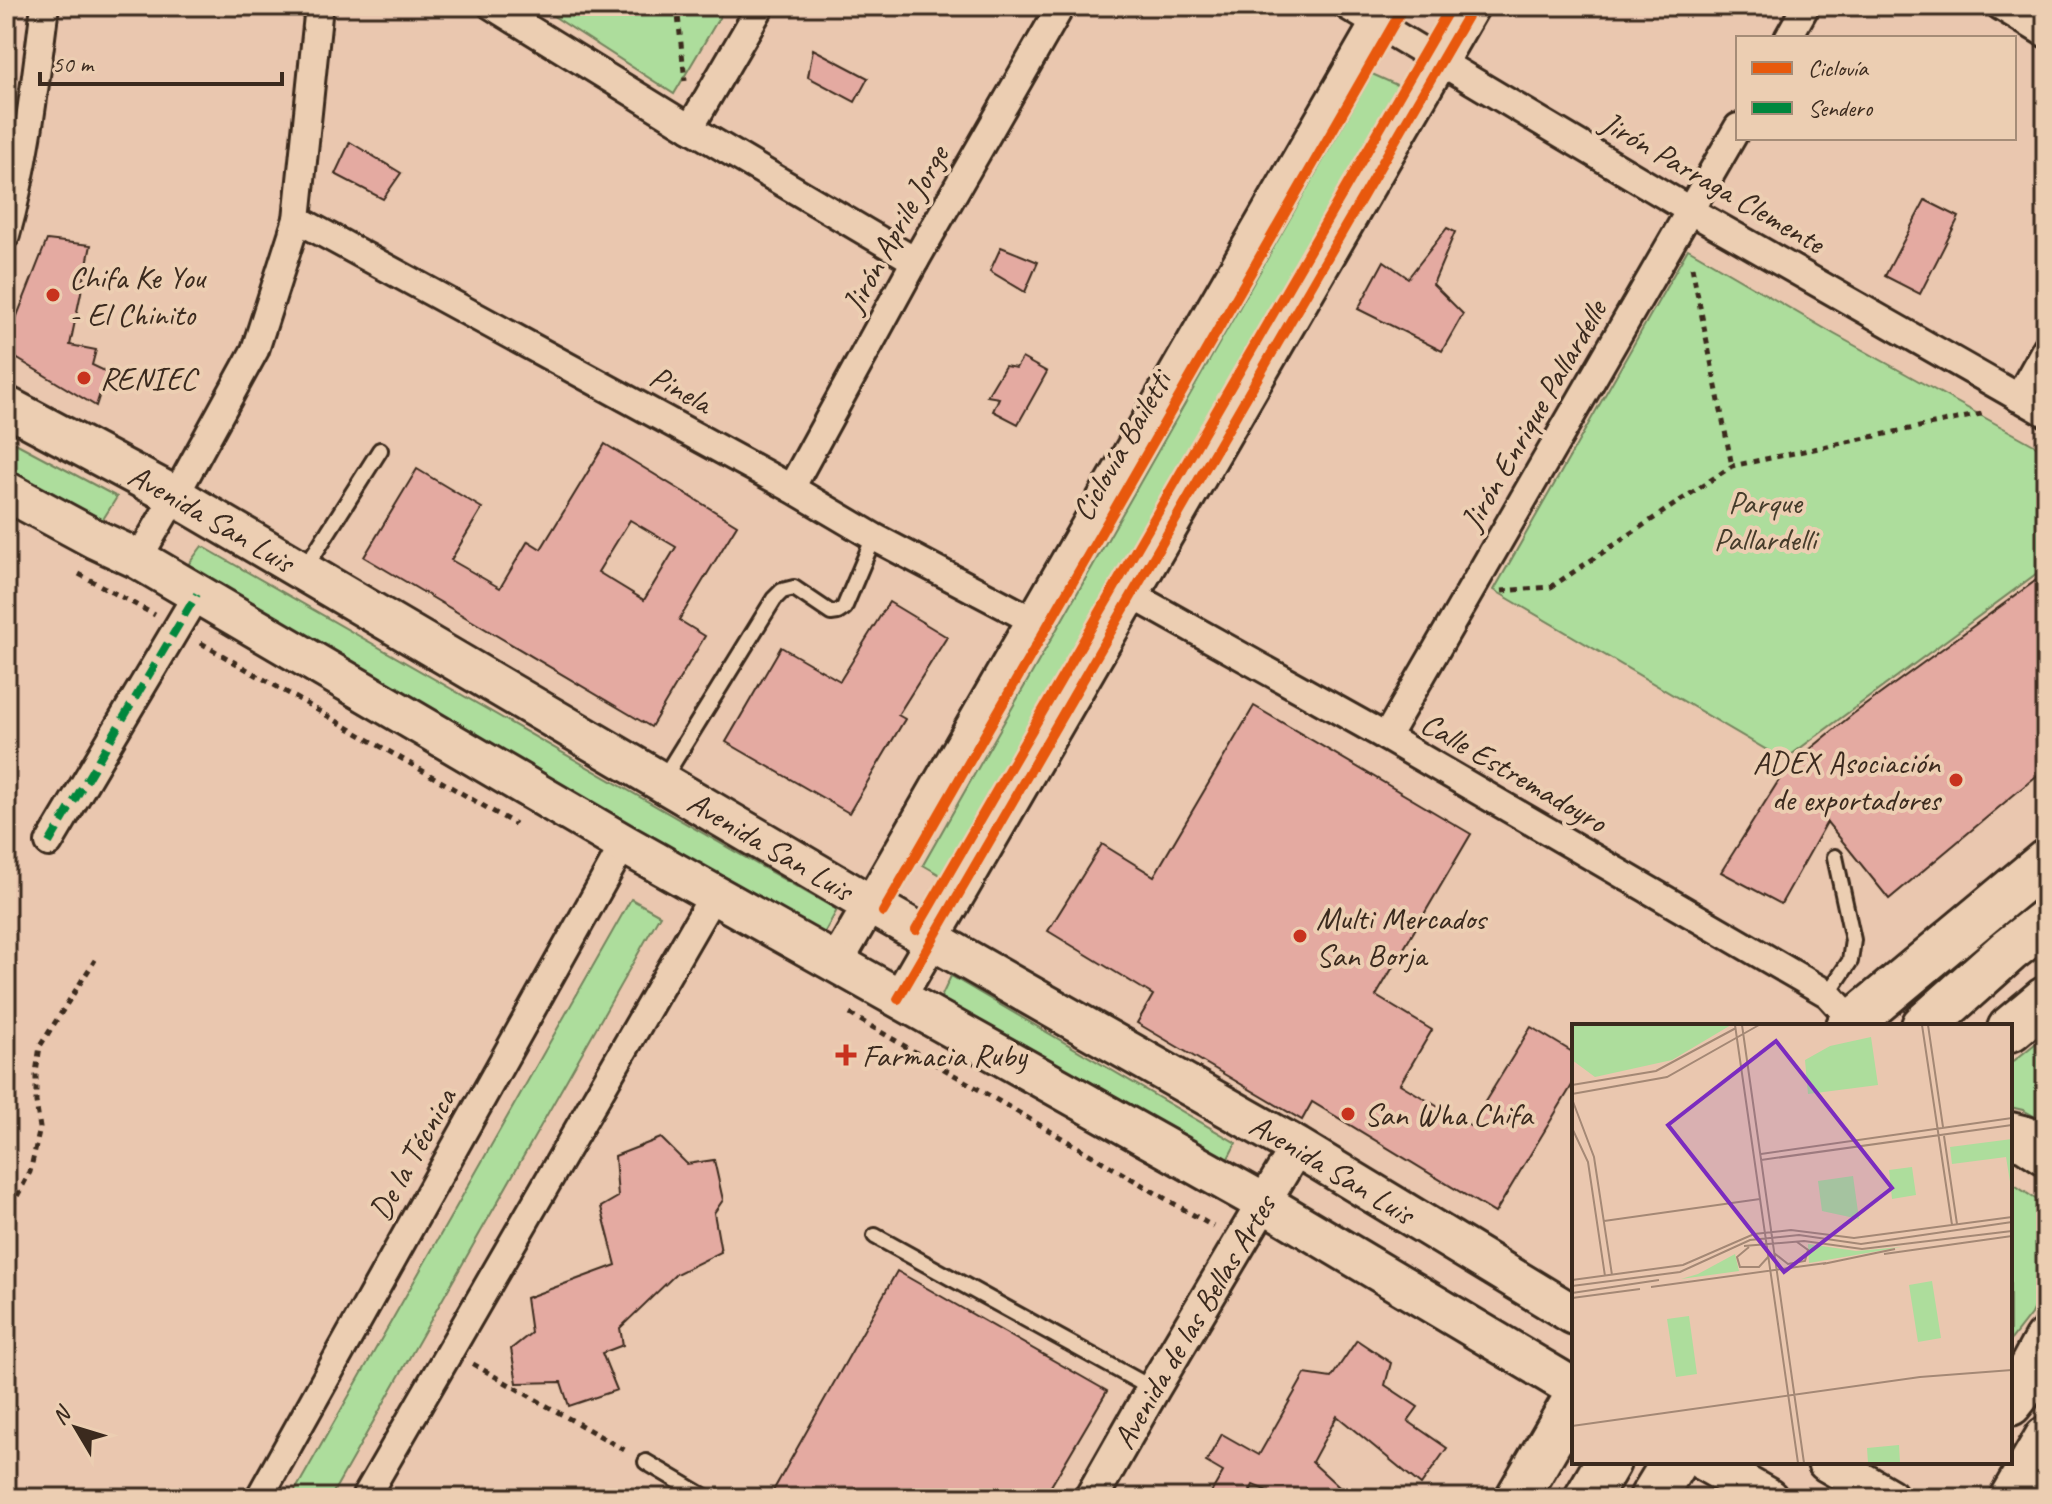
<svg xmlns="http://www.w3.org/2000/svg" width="2052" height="1504" viewBox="0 0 2052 1504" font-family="Caveat,sans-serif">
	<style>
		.green { fill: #addd9c; stroke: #74845d; stroke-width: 2 }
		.building { fill: #e4aaa1; stroke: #3b2a1e; stroke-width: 2; fill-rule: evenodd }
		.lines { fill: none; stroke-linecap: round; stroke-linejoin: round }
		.service-casing { stroke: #3b2a1e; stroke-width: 20 }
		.minor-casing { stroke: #3b2a1e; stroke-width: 32 }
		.tertiary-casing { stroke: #3b2a1e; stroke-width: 38 }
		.secondary-casing { stroke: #3b2a1e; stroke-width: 44 }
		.primary-casing { stroke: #3b2a1e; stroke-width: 48 }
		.motorway-casing { stroke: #3b2a1e; stroke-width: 50 }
		.path { stroke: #3b2a1e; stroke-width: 5; stroke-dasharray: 6 6; stroke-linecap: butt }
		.service { stroke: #ecceb2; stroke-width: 14 }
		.minor { stroke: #ecceb2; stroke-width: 26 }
		.tertiary { stroke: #ecceb2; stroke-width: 32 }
		.secondary { stroke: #ecceb2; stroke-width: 38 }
		.primary { stroke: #ecceb2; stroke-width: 42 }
		.motorway { stroke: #ecceb2; stroke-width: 44 }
		.quiet { stroke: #00873e; stroke-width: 8; stroke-dasharray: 16 8; stroke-linecap: butt }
		.cycleway-casing { stroke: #ecceb2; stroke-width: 15 }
		.cycleway { stroke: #e8590c; stroke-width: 10 }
		.poi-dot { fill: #c8321e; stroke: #ecceb2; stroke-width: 3 }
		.labels { text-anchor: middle; stroke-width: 8; stroke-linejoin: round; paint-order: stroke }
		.street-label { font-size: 32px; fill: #3b2a1e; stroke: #ecceb2 }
		.poi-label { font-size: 32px; fill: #3b2a1e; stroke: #ecceb2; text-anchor: start }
		.park-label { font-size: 32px; fill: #463c2b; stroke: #ecceb2 }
		.inset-road { fill: none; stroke: #a48875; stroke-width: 2 }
		.view { fill: #7b2cbf; fill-opacity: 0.15; stroke: #7b2cbf; stroke-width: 4 }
		.inset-edge { fill: none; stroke: #3b2a1e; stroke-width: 4 }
	</style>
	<rect width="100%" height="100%" fill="#eac7af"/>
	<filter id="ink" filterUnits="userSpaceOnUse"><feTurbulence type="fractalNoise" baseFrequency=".0125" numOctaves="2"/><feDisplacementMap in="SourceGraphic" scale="16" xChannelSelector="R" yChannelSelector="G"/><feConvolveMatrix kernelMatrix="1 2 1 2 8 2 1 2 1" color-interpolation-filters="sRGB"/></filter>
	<g filter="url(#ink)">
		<!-- green -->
		<g class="green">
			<polygon points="538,6 726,6 674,94"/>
			<polygon points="1372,74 1399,86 942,876 923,865"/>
			<polygon points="1688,249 1834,334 2034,445 2046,453 2046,566 2044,568 1784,760 1494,590"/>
			<polygon points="6,438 117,497 102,521 6,467"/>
			<polygon points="202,546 837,910 821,939 182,573"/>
			<polygon points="631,899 660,915 330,1498 291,1498"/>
			<polygon points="951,976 1236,1143 1223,1168 937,1006"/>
			<polygon points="2046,1035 2046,1123 2023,1110 2010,1107 2010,1064"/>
			<polygon points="2010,1182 2046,1206 2046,1282 2031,1314 2010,1341"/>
		</g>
		<!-- building -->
		<g class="building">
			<polygon points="813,49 868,78 855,102 808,77"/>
			<polygon points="350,142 401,173 383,199 335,174"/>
			<polygon points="1925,200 1959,217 1920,294 1885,276"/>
			<polygon points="1447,228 1455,232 1433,284 1463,314 1442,351 1358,309 1384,261 1408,278"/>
			<polygon points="47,240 91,245 70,345 96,350 92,365 107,372 96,406 6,352 6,344"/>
			<polygon points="1001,247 1038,262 1025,292 990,271"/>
			<polygon points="1022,358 1047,372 1018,424 993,411 999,398 987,396 1005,366 1016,368"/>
			<path d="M605 444 737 525 679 620 705 636 651 727 364 557 417 469 482 508 451 560 500 588 528 541 541 549ZM630 520 676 547 644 600 598 572Z"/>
			<polygon points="2046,573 2046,768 1889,899 1827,822 1781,904 1721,872 1786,769 1853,714"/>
			<polygon points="889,602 947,637 898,715 905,719 849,813 726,742 781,647 840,681"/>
			<polygon points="1254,706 1471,834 1376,996 1432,1030 1400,1084 1470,1126 1531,1027 1574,1053 1574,1082 1495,1213 1312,1102 1302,1120 1137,1023 1153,995 1048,931 1102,844 1154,876"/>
			<polygon points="661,1138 687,1164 714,1160 723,1200 714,1213 721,1252 676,1274 620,1328 623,1345 602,1353 617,1390 569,1406 561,1382 517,1383 511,1349 531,1333 526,1298 616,1265 601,1207 618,1197 615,1156"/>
			<polygon points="897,1271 1107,1391 1044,1498 769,1498"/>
			<polygon points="1357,1340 1391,1363 1385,1385 1418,1407 1408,1421 1447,1448 1421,1485 1337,1416 1312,1462 1351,1498 1285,1498 1253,1485 1247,1498 1208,1498 1223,1472 1206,1462 1222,1434 1259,1455 1305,1374 1331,1378"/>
		</g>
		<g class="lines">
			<defs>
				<g id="service">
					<polyline points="302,570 316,551 380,450"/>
					<polyline points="663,779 774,599 782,591 794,588 831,613 838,612 844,608 874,537"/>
					<polyline points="1828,994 1850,961 1853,940 1835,857"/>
					<polyline points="875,1236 1153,1389"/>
					<polyline points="646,1462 707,1498"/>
				</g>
				<g id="minor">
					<polyline points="492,6 690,128 915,261"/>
					<polyline points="1347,6 1691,211 2046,413"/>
					<polyline points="2000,6 2046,34"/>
					<polyline points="1788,38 1806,6"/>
					<polyline points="690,128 761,6"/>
					<polyline points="297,219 791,488 874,537 1032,620"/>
					<path d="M6 235C27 160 35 83 45 6"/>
					<polyline points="2018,398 2046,348"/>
					<polyline points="791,488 915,261 1061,6"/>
					<polyline points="138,559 175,496 255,350 297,219 319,6"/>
					<polyline points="1132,595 1379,733 1828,994 1853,1021"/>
					<polyline points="1386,737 1738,127"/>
					<polyline points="49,843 197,594"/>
					<polyline points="259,1498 624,844"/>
					<polyline points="365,1498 714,894"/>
				</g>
				<g id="tertiary">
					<polyline points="836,963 1387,6"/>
					<polyline points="898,999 1473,6"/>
					<path id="s1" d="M1091 1498 1153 1389 1297 1147"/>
				</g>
				<g id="secondary">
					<path id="s2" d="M6 406 175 496 871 905 1297 1147 1574 1315"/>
					<polyline points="6,491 95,539 138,559 624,844 1264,1203 1574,1388"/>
					<polyline points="1705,1462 1768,1498"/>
					<polyline points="1827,1462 1889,1498"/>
				</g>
				<g id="primary">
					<polyline points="1848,1026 2046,861"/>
					<polyline points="1517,1498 1574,1400"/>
					<polyline points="2011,1498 2046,1438"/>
				</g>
				<g id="motorway">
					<polyline points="1924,1026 2008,951 2046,921"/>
					<polyline points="2010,1029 2046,999"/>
					<polyline points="2010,1135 2026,1139 2046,1152"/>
					<polyline points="2010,1403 2018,1393 2046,1341"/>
					<polyline points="1587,1498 1608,1462"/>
					<polyline points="1652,1498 1674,1462"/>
				</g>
			</defs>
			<!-- service casing -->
			<use href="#service" class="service-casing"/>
			<!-- minor casing -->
			<use href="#minor" class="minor-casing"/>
			<!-- tertiary casing -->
			<use href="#tertiary" class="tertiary-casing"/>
			<!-- secondary casing -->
			<use href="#secondary" class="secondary-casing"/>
			<!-- primary casing -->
			<use href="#primary" class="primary-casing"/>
			<!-- motorway casing -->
			<use href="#motorway" class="motorway-casing"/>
			<!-- path -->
			<g class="path">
				<polyline points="677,6 685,81"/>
				<polyline points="1692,267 1732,466"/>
				<polyline points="79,574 155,615"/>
				<polyline points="1502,591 1551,587 1732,466 1986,413"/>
				<polyline points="201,643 515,824"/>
				<polyline points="850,1014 1214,1227"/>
				<polyline points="6,1217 30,1172 40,1128 36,1102 36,1073 40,1046 95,960"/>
				<polyline points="473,1364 628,1452"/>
			</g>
			<!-- service -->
			<use href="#service" class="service"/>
			<!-- minor -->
			<use href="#minor" class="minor"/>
			<!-- tertiary -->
			<use href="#tertiary" class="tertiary"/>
			<!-- secondary -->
			<use href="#secondary" class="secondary"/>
			<!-- primary -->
			<use href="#primary" class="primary"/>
			<!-- motorway -->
			<use href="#motorway" class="motorway"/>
			<!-- quiet -->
			<polyline class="quiet" points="49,843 197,594"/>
			<defs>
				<g id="cycleway">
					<polyline points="883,912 1404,6"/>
					<polyline points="916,930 1451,6"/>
					<polyline points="898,999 1473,6"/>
				</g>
			</defs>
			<!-- cycleway casing -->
			<use href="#cycleway" class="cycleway-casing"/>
			<!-- cycleway -->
			<use href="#cycleway" class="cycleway"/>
		</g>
	</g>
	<!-- markers -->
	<g class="poi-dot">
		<circle cx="53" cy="295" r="8"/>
		<circle cx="84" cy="378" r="8"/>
		<circle cx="1956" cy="780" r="8"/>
		<circle cx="1300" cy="936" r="8"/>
		<path d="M842 1043h8v8h8v8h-8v8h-8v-8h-8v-8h8z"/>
		<circle cx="1348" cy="1114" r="8"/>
	</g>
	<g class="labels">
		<!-- street labels -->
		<g class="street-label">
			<text transform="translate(1713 182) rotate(30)" y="11">Jirón Parraga Clemente</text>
			<text transform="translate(895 229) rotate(-61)" y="11">Jirón Aprile Jorge</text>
			<text transform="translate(681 389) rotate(29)" y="11">Pinela</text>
			<text transform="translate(1533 415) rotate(-60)" y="11">Jirón Enrique Pallardelle</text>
			<text transform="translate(1121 446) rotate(-60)" y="11">Ciclovía Bailetti</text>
			<text dy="11" stroke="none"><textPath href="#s2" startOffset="234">Avenida San Luis</textPath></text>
			<text transform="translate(1514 772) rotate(30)" y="11">Calle Estremadoyro</text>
			<text dy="11" stroke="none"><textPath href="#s2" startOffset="882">Avenida San Luis</textPath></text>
			<text transform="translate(412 1154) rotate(-61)" y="11">De la Técnica</text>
			<text dy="11" stroke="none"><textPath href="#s2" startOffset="1530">Avenida San Luis</textPath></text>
			<text dy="11" stroke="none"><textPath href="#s1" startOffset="204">Avenida de las Bellas Artes</textPath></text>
		</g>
		<!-- poi labels -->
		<g class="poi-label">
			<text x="69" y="288">Chifa Ke You<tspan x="69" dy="37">- El Chinito</tspan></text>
			<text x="100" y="389">RENIEC</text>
			<text x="1940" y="773" text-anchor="end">ADEX Asociación<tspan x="1940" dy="37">de exportadores</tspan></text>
			<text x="1316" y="929">Multi Mercados<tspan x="1316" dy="37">San Borja</tspan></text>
			<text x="862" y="1066">Farmacia Ruby</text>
			<text x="1364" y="1125">San Wha Chifa</text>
		</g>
		<!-- park labels -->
		<g class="park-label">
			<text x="1765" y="513">Parque<tspan x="1765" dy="37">Pallardelli</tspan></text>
		</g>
	</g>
	<!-- overview -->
	<g transform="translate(1572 1024)">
		<rect width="440" height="440" fill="#eac7af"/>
		<path d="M0 1H159L100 36 23 53 0 36ZM299 13 306 61 236 70 233 36 258 22ZM440 115V170L434 133 380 140 378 123ZM340 143 344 171 320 175 317 146ZM281 152 287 195 250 187 246 157ZM236 220 284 227 330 223 237 239ZM163 230 167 247 109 255 126 250ZM360 257 369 314 346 318 337 261ZM117 292 125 350 104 353 95 295ZM327 421 328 439H296L295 424Z" fill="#addd9c"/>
		<path class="inset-road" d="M163 1 226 439M170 1 232 439M350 1 380 201M356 1 371 103M0 61 84 47 164 4M0 70 95 53 187 1M0 75 22 133 40 251M0 104 16 138 33 252M372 112 385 200M189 130 440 94M189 136 440 101M32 197 188 175M172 222 232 217 290 225 440 207M177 223 165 233 168 243H187L197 232M202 229 216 240 233 237 236 226 225 218M312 230 440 212M251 240 323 225M0 256 111 241 182 210 219 206 282 214 440 193M0 262 108 248 178 216 227 211 289 220 440 198M79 263 254 239M0 269 87 256M0 274 68 265M0 402 348 353 440 346"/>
		<path class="view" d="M204 17 320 164 212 248 96 101Z"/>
		<rect width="440" height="440" class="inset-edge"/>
	</g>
	<!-- margin -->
	<rect width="2052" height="1504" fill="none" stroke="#ecceb2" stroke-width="32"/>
	<rect x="16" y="16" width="2020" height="1472" fill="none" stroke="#3b2a1e" stroke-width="3" filter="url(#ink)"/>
	<!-- legend -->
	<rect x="1736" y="36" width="280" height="104" fill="#ecceb2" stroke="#a58c77" stroke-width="2"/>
	<rect x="1752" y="62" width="40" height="12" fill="#e8590c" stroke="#a58c77" stroke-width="2"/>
	<text x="1808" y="76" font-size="24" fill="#3b2a1e">Ciclovía</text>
	<rect x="1752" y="102" width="40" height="12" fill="#00873e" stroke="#a58c77" stroke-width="2"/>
	<text x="1808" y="116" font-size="24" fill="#3b2a1e">Sendero</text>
	<!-- north arrow -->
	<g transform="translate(76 1428) rotate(308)" stroke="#ecceb2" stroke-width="6" paint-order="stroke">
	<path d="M0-6L14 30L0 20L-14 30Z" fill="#3b2a1e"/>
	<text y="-12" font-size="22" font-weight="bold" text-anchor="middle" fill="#3b2a1e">N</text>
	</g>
	<!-- scale -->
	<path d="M40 72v12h242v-12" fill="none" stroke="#3b2a1e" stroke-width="4"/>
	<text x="52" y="72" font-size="24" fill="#3b2a1e" stroke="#ecceb2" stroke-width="6" paint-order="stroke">50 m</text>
</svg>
